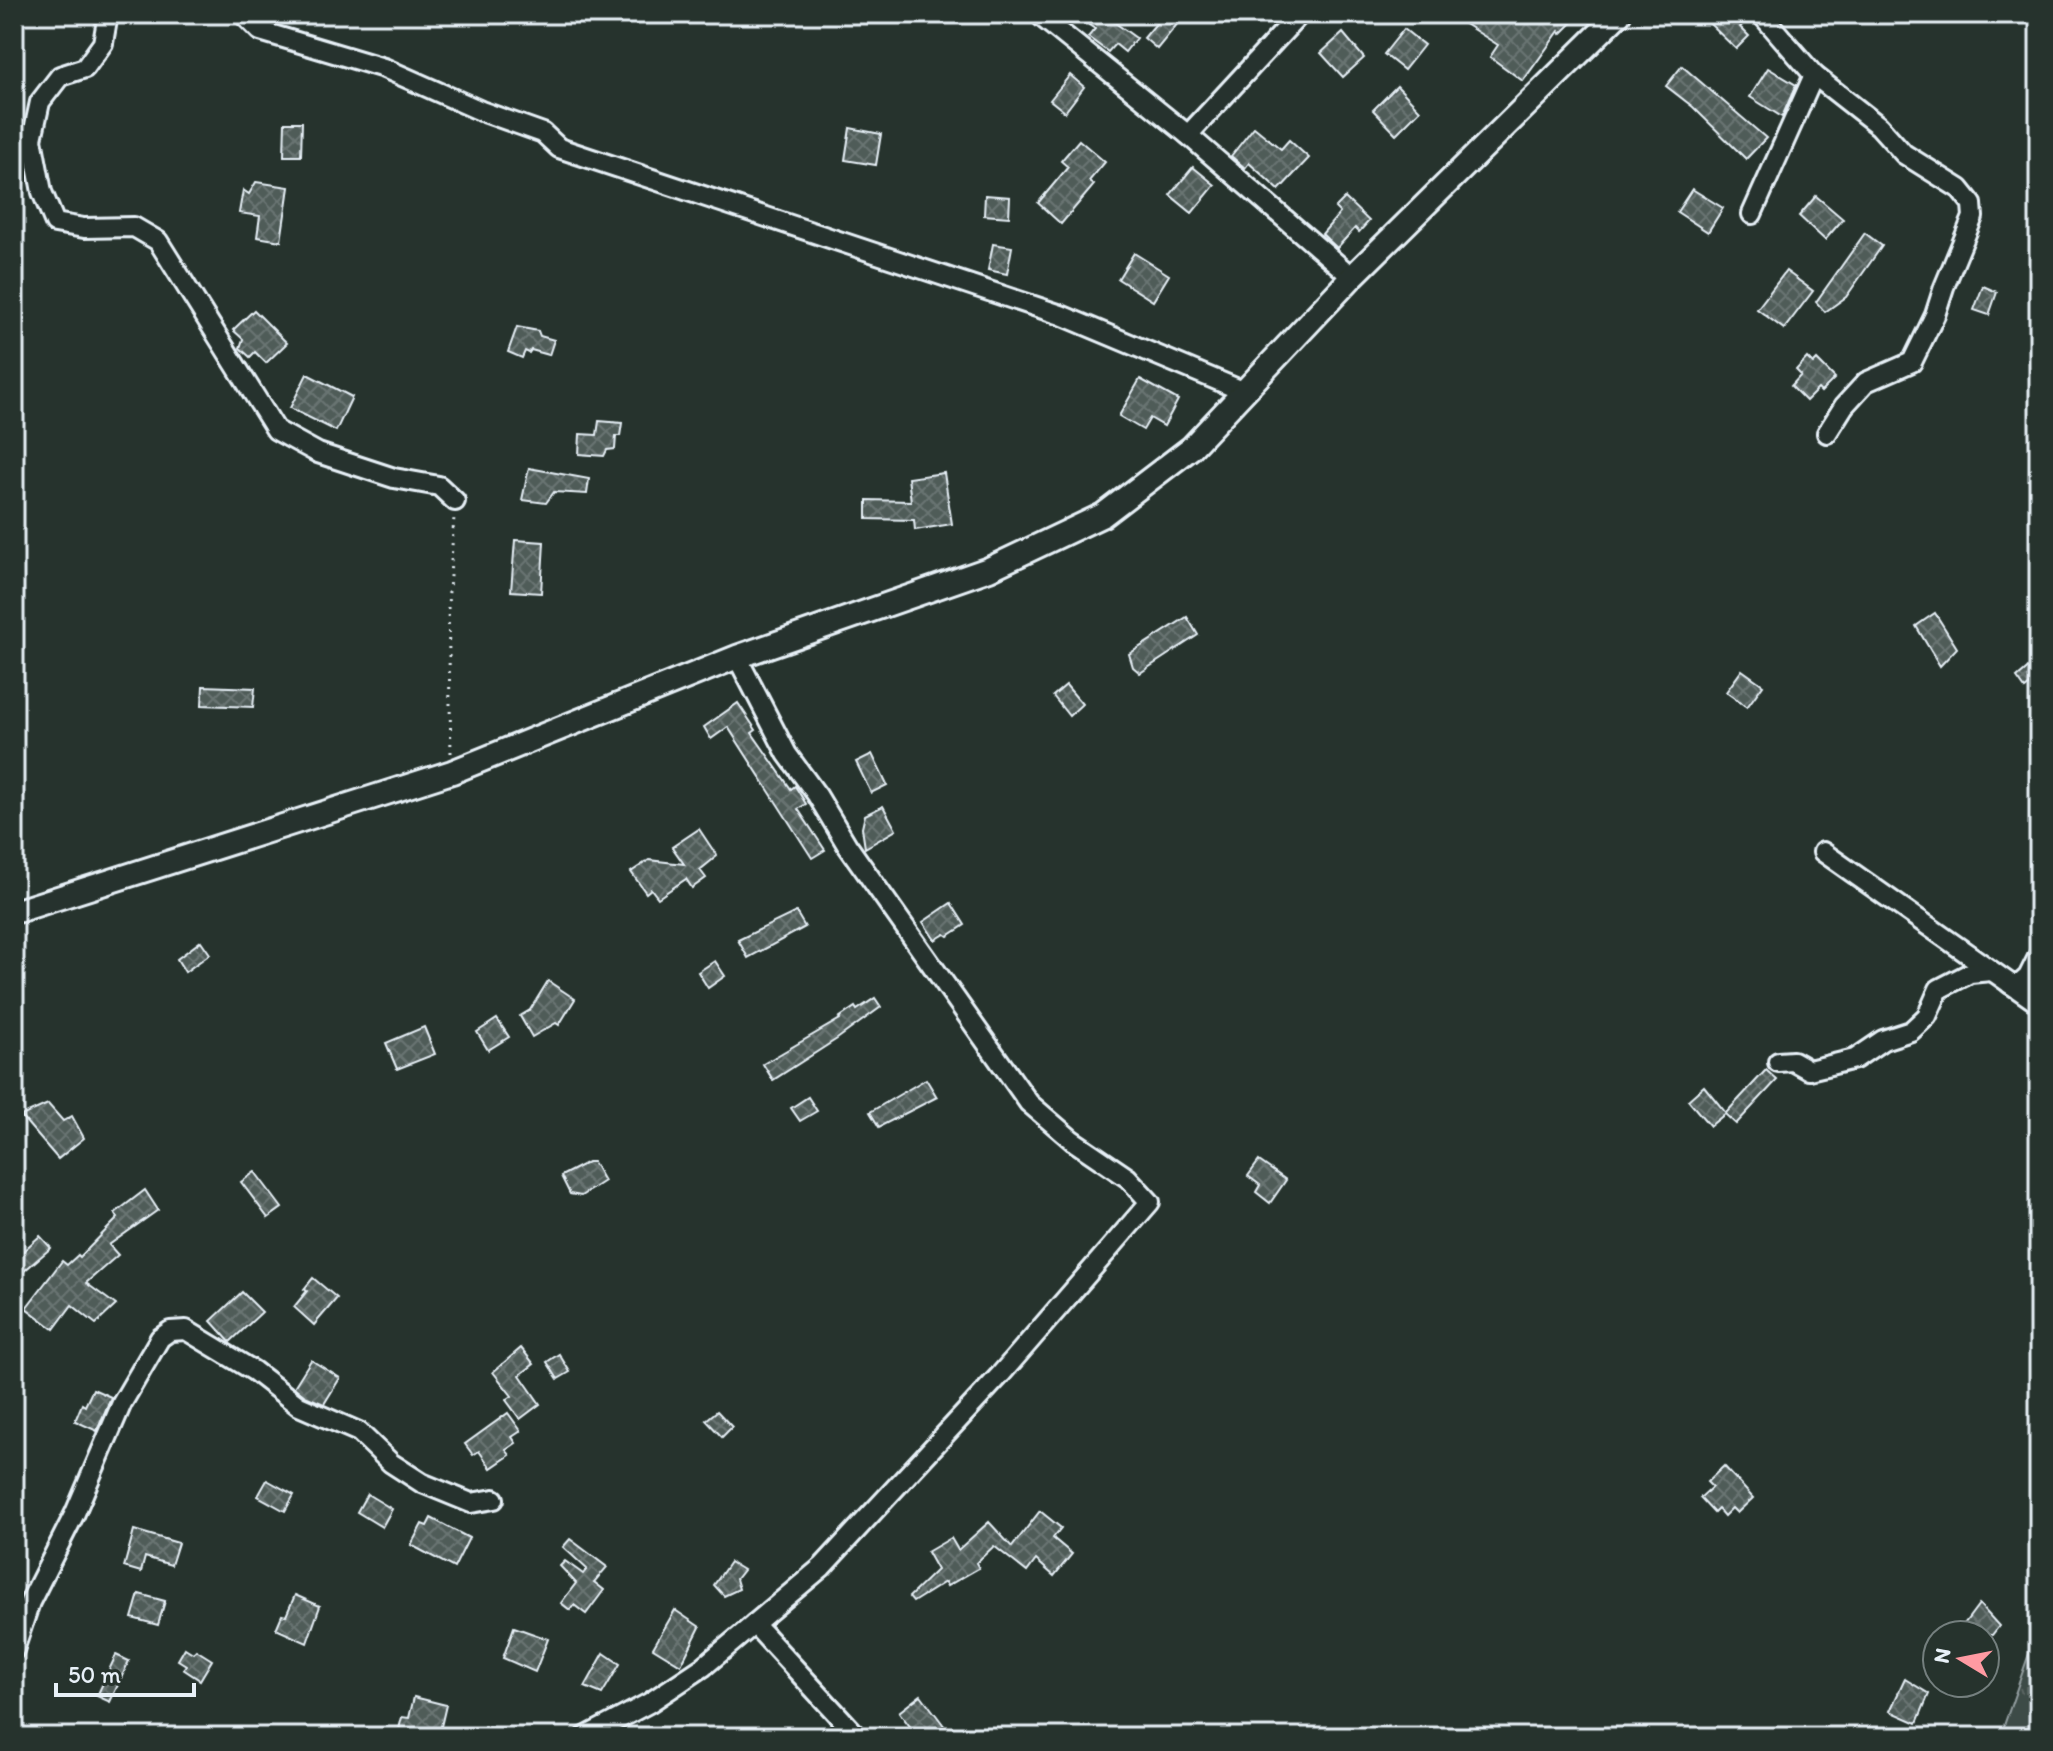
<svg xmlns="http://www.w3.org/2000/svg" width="2053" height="1751" viewBox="0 0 2053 1751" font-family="Itim,sans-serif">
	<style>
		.grass { fill: url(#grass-tufts); stroke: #939ea0; stroke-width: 2 }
		.building { fill: url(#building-cross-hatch); stroke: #e8f1f8; stroke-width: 2 }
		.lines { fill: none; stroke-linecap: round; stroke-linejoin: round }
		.minor-casing { stroke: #e8f1f8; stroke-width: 24 }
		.tertiary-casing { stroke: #e8f1f8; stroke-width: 28 }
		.path { stroke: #e8f1f8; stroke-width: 3; stroke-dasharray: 2 6; stroke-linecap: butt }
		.minor { stroke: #26332d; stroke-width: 18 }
		.tertiary { stroke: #26332d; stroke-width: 22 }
	</style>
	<defs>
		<pattern id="grass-tufts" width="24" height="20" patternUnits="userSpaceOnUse" patternTransform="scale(2)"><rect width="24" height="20" fill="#3e4b47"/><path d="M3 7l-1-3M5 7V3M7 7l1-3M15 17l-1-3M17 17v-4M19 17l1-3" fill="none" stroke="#5a6562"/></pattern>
		<pattern id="building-cross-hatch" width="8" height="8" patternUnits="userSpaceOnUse" patternTransform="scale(2)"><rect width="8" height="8" fill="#505c59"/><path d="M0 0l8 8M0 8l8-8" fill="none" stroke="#697472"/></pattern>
	</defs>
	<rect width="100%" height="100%" fill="#26332d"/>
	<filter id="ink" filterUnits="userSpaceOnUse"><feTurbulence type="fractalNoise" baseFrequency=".0125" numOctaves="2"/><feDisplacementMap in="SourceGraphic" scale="16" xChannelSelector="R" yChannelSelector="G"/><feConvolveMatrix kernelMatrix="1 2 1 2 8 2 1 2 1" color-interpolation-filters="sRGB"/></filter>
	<g filter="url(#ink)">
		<!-- grass -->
		<polygon class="grass" points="2039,1625 2039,1737 2000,1737"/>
		<!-- building -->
		<g class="building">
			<polygon points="1097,14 1103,14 1136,38 1125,52 1115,44 1108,52 1088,37 1095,29 1089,25"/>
			<polygon points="1164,14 1169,14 1179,22 1157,49 1144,38"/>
			<polygon points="1449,14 1571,14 1569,16 1574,21 1561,34 1559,31 1523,81 1490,57 1498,45"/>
			<polygon points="1720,14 1749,14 1750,18 1740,27 1749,36 1736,49 1710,24"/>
			<polygon points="1404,29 1424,45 1404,70 1384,54"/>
			<polygon points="1343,33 1364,58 1343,77 1321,53"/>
			<polygon points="1682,66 1766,138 1746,159 1693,107 1666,86"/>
			<polygon points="1768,68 1796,85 1782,117 1750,97"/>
			<polygon points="1070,75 1084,87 1065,112 1050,100"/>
			<polygon points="1397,86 1420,110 1396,134 1373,110"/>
			<polygon points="285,122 302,122 301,156 284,156"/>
			<polygon points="1254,127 1281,149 1289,140 1309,158 1279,190 1249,163 1245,168 1231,156"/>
			<polygon points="850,128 881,134 876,165 845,160"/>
			<polygon points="1079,140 1105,162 1089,181 1094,185 1061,224 1038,203 1068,167 1061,161"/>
			<polygon points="1193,167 1215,185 1192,213 1170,195"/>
			<polygon points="256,182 289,187 281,241 257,237 260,216 239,213 243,190 249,194"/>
			<polygon points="1692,189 1723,208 1708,232 1677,212"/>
			<polygon points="985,195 1010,197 1009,217 984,215"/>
			<polygon points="1816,196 1843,219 1825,240 1799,216"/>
			<polygon points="1345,198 1369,221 1359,232 1355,228 1337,248 1322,234 1340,213 1335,208"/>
			<polygon points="1865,233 1882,246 1846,297 1825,312 1816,302"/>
			<polygon points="993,244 1012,247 1007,274 988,270"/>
			<polygon points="1134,253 1169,275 1153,301 1118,279"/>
			<polygon points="1786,271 1813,291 1784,329 1757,309"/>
			<polygon points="1983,286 1997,292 1989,315 1974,310"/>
			<polygon points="254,310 287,343 266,363 255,352 250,357 240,348 243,339 233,330"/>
			<polygon points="517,327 538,331 540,336 554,340 549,355 531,350 529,353 525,351 522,358 508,352"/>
			<polygon points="1807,358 1813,364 1817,360 1835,378 1821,392 1818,389 1806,401 1791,386 1801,375 1796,370"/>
			<polygon points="307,374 352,397 336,431 290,408"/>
			<polygon points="1140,379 1178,400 1164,426 1150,418 1143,430 1119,416"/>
			<polygon points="599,421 622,423 620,436 616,436 615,449 607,450 604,456 579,454 580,434 597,435"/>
			<polygon points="529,468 589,479 587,494 554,492 546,503 522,500"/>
			<polygon points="944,473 952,524 915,530 914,520 867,519 867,500 911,501 908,478"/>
			<polygon points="515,540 544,542 541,593 511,591"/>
			<polygon points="1935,613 1957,648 1940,666 1916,626"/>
			<polygon points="1187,617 1198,635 1140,673 1133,667 1129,654"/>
			<polygon points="2039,659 2039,678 2025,689 2017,678"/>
			<polygon points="1742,670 1763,685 1747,707 1726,692"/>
			<polygon points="1066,685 1082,704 1069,716 1053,696"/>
			<polygon points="203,686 255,688 253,707 202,705"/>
			<polygon points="738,703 756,730 752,733 791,789 795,786 806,804 798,809 825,850 812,858 728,727 711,739 704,727"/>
			<polygon points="872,754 887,785 871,793 856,762"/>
			<polygon points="883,806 896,830 865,848 862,828 865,815"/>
			<polygon points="699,829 717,856 700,870 706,878 692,888 686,879 658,898 651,889 646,893 631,872 649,860 684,864 672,847"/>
			<polygon points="951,903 965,925 948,936 945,934 935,940 923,922"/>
			<polygon points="796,912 805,927 748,958 738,940"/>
			<polygon points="201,941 210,954 185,972 177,959"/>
			<polygon points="715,961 725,976 708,988 698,972"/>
			<polygon points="548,981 575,999 559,1025 556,1023 532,1037 520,1016 530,1010"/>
			<polygon points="875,998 881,1007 837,1039 773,1080 763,1064 840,1019 839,1018 855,1007 857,1010"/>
			<polygon points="497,1019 509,1037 488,1050 477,1032"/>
			<polygon points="424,1027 435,1054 397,1069 386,1043"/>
			<polygon points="1766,1070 1777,1080 1736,1124 1725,1114"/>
			<polygon points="926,1079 937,1097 879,1127 870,1112"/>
			<polygon points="1704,1086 1726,1113 1710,1126 1688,1100"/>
			<polygon points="808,1097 817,1111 800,1121 791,1108"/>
			<polygon points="48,1104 63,1121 72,1116 84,1138 58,1159 21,1116"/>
			<polygon points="1259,1161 1286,1180 1270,1203 1256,1192 1260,1185 1248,1176"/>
			<polygon points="588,1162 593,1162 604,1181 581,1196 570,1194 561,1176"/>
			<polygon points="255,1172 282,1208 268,1218 241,1182"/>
			<polygon points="145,1190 158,1210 109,1245 118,1255 86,1283 116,1305 96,1324 72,1305 54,1329 26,1308 62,1261 67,1265 78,1255 80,1257 118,1218 115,1213"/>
			<polygon points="40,1236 51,1248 24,1271 14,1259"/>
			<polygon points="313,1278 337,1298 314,1325 294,1307 307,1291 304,1289"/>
			<polygon points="242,1292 262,1312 230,1342 211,1321"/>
			<polygon points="521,1348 534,1364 520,1375 540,1404 520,1419 506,1400 512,1396 493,1372"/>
			<polygon points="559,1354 570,1372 558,1379 547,1362"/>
			<polygon points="311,1360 340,1378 324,1404 305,1396 294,1387"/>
			<polygon points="93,1389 111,1397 97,1431 75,1421 82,1404 85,1406"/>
			<polygon points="717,1411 732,1427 722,1437 706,1420"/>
			<polygon points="508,1413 521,1431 512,1437 516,1443 506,1450 510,1455 491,1468 479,1451 473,1455 465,1444"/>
			<polygon points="1724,1466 1753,1498 1737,1513 1732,1508 1724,1516 1718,1509 1714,1513 1700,1498 1712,1487 1707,1482"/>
			<polygon points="267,1480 294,1495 285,1511 258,1496"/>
			<polygon points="367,1494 392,1509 382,1527 357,1512"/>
			<polygon points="1040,1511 1061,1528 1053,1538 1072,1554 1054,1576 1036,1560 1027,1572 994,1546 976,1563 979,1568 947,1586 945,1582 913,1602 909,1597 937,1570 927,1552 951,1538 958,1550 989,1522 1012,1547"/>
			<polygon points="431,1518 469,1538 454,1568 411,1545 422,1524 427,1526"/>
			<polygon points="134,1530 178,1543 171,1565 145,1557 141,1572 124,1567"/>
			<polygon points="570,1539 607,1567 594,1582 604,1590 586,1614 574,1605 570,1610 561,1603 576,1583 560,1566 565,1561 583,1574 587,1569 563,1547"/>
			<polygon points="730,1562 743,1570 736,1579 739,1589 724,1596 714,1585"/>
			<polygon points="139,1594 165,1601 158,1625 132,1618"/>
			<polygon points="295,1595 320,1606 307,1643 276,1629 282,1615 286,1616"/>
			<polygon points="1979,1604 1999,1626 1992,1635 1956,1635"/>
			<polygon points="675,1610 700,1627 681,1665 653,1648"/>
			<polygon points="514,1627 548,1639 535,1672 503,1658"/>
			<polygon points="185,1648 193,1653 196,1650 212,1660 200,1680 183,1669 186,1665 178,1660"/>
			<polygon points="604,1653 620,1664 602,1694 585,1687"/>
			<polygon points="116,1655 129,1661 110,1702 97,1696"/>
			<polygon points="1905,1679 1929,1694 1917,1723 1890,1711"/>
			<polygon points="921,1695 948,1731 940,1737 918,1737 899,1712"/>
			<polygon points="414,1697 446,1705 439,1735 428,1733 427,1737 397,1737 402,1717 409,1718"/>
		</g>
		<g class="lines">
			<defs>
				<g id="minor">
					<polyline points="108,14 103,43 85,68 60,76 40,102 32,139 42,192 55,223 84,228 134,227 158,241 276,430 318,453 394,478 439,486 455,501"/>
					<polyline points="243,14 260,31 384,68 481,111 543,133 559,148 1061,315 1245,392"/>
					<polyline points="1046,14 1043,18 1188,135 1352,277"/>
					<polyline points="1761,14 1814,75 1879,126 1904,154 1960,189 1972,204 1973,217 1944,287 1935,315 1912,362 1866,382 1844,406 1827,433"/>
					<polyline points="1188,135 1300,14"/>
					<polyline points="1752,214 1814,75"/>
					<polyline points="1823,852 2039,1004"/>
					<polyline points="2010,984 2020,984 2028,977 2039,955"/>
					<polyline points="1778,1062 1793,1061 1809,1070 1855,1059 1883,1040 1911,1031 1927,1016 1939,989 1970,973 1991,971"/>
					<polyline points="754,1624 858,1737"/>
					<polyline points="14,1650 30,1602 75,1513 122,1403 160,1338 170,1331 186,1330 254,1371 299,1406 359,1432 391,1463 422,1483 471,1503 494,1499"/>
					<polyline points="585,1737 649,1703 703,1667 822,1567 1001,1374 1150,1202 1128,1178 1072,1140 1029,1103 847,845 817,795 787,754 737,657"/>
				</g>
				<polyline id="tertiary" points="14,912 452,772 737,657 989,569 1103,515 1191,448 1352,277 1619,14"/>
			</defs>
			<!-- minor casing -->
			<use href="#minor" class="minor-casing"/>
			<!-- tertiary casing -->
			<use href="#tertiary" class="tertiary-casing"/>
			<!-- path -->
			<polyline class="path" points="451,753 448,606 454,517"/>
			<!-- minor -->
			<use href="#minor" class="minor"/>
			<!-- tertiary -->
			<use href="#tertiary" class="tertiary"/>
		</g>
	</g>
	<!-- margin -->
	<rect width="2053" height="1751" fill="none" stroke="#26332d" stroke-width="48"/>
	<rect x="24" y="24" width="2005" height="1703" fill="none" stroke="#e8f1f8" stroke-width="3" filter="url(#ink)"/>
	<!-- north arrow -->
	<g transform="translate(1961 1659) rotate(280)"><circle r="38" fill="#26332d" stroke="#747f7e" stroke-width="2"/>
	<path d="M0-6L14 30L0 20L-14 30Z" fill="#ff9aa2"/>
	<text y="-12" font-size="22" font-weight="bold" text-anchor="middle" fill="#e8f1f8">N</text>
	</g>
	<!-- scale -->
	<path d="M56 1683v12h138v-12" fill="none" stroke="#e8f1f8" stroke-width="4"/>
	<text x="68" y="1683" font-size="24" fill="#e8f1f8" stroke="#26332d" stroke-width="6" paint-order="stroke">50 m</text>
</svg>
